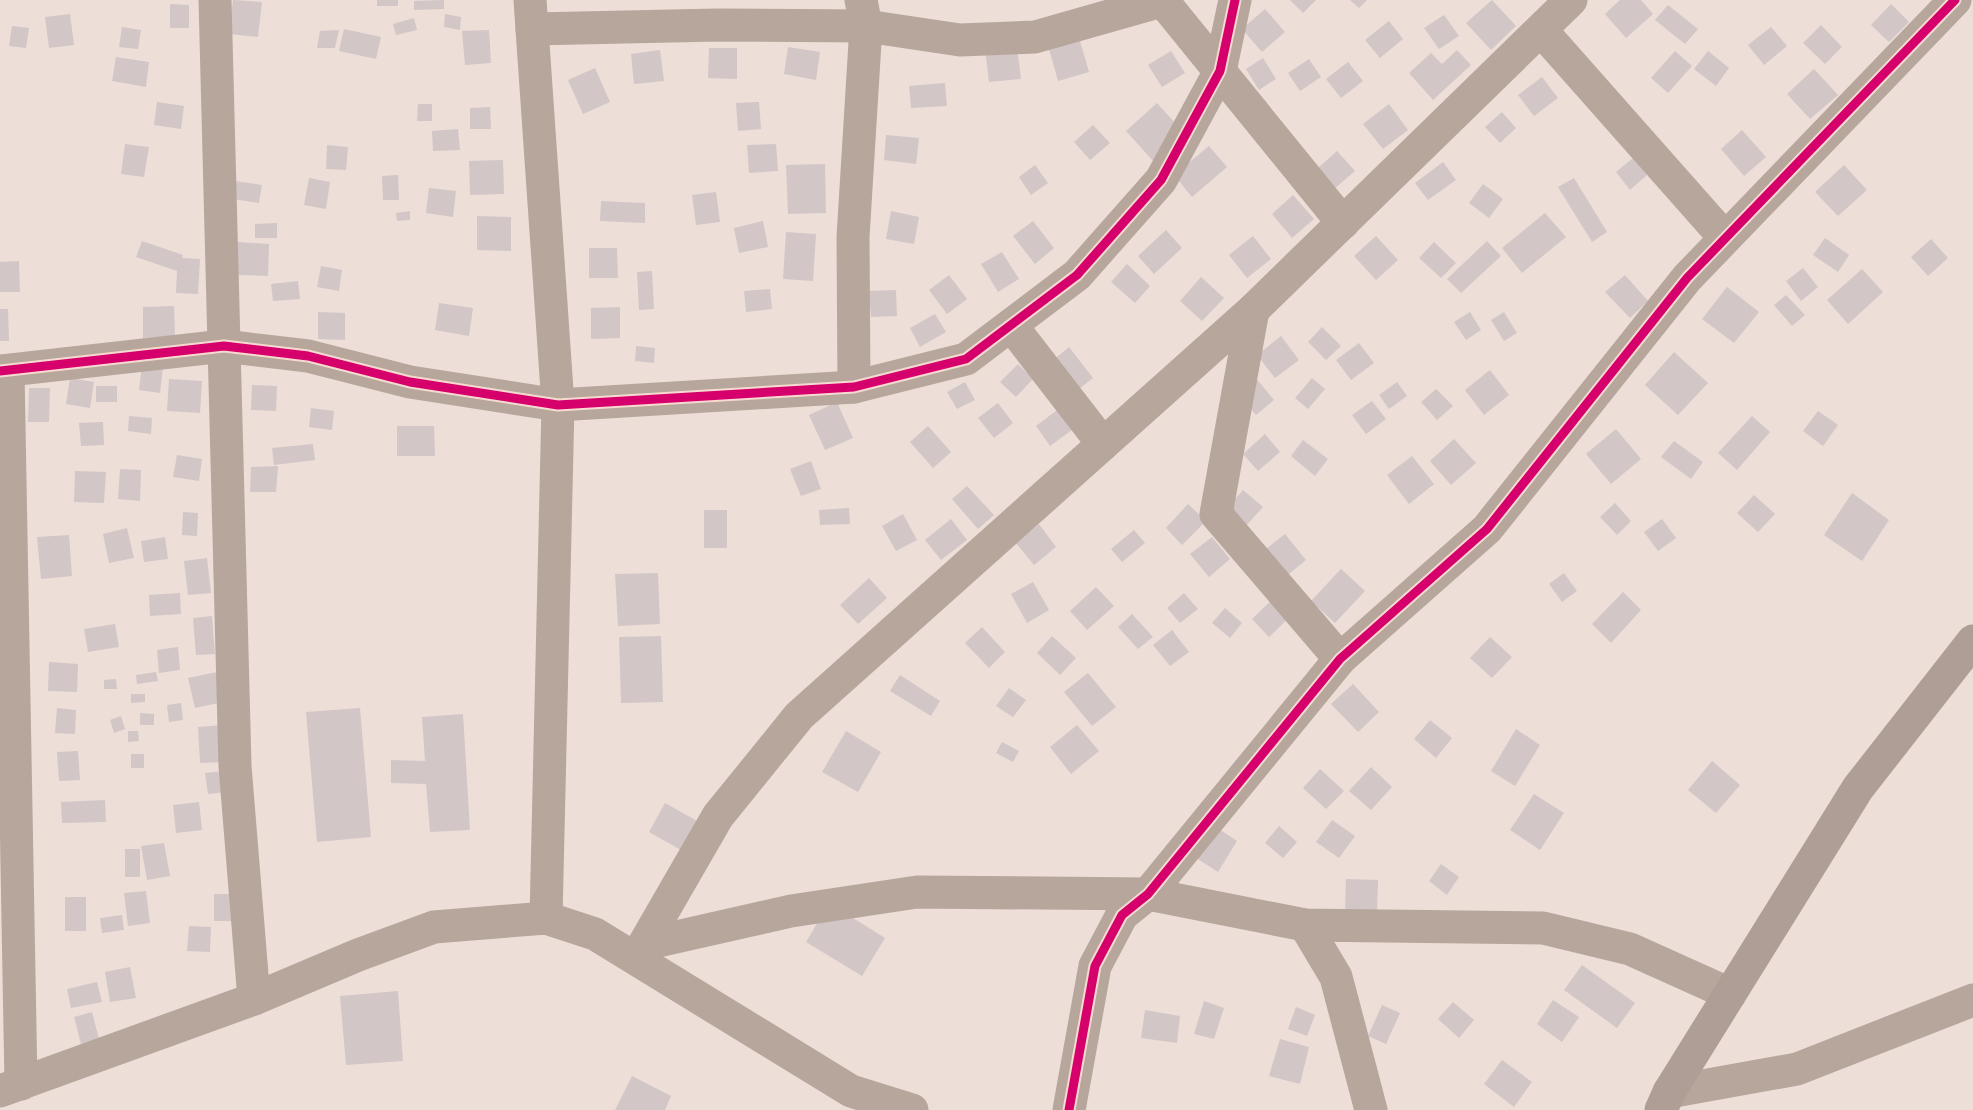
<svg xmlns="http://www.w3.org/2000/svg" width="1973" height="1110" viewBox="0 0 1973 1110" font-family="'Titillium Web',sans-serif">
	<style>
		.building { fill: #d2c6c7 }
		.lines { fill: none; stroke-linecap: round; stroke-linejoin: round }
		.minor { stroke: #b6a69c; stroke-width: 33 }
		.major { stroke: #af9e95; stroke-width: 33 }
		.cycleway-casing { stroke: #f6dacf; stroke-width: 13 }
		.cycleway { stroke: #d6006c; stroke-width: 9 }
	</style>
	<rect width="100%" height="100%" fill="#edded8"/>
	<!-- building -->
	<g class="building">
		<polygon points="233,0 262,2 258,37 229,34"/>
		<rect x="377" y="0" width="21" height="6"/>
		<polygon points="444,0 444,9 414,10 414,1"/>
		<polygon points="1290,0 1316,0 1303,13"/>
		<polygon points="1350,0 1367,0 1359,8"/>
		<polygon points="1492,0 1516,26 1491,50 1466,23"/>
		<polygon points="1620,0 1641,0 1653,14 1626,38 1605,14"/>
		<polygon points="170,4 189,5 189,28 170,28"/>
		<polygon points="1891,4 1909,22 1889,42 1871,25"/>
		<polygon points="1668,5 1698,29 1685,44 1655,20"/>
		<polygon points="1265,9 1285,32 1262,52 1242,29"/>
		<polygon points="70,14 74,45 49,48 45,17"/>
		<polygon points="445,14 461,17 460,30 444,27"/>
		<polygon points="1444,15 1459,36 1439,49 1424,28"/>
		<polygon points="414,18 417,30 396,35 393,24"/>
		<polygon points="1389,21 1403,39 1380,58 1365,40"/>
		<polygon points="1821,25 1842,47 1825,64 1803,43"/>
		<polygon points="12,26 29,28 26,48 9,46"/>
		<polygon points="122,27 141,30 138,49 119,47"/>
		<polygon points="1771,27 1787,46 1764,65 1748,45"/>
		<polygon points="344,29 381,37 376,59 339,51"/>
		<polygon points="339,30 335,48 317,48 320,31"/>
		<polygon points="489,30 491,63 465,65 462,31"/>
		<polygon points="1080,41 1089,72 1058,81 1049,49"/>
		<polygon points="1017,46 1021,79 989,82 985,49"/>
		<polygon points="788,47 820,52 816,80 784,74"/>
		<polygon points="709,48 737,48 737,79 708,78"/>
		<polygon points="660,50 664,81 634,84 631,54"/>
		<polygon points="1457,50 1471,65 1433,100 1409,73 1431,53 1442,64"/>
		<polygon points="1171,51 1185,73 1162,87 1148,65"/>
		<polygon points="1675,51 1692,66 1668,93 1651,78"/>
		<polygon points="1708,51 1729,68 1716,86 1694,69"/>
		<polygon points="116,57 149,62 146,87 112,81"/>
		<polygon points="1263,58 1276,79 1259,90 1246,69"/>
		<polygon points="1309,59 1321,77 1300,91 1288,73"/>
		<polygon points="1348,62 1363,81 1341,98 1326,79"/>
		<polygon points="595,68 610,102 583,114 568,80"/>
		<polygon points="1814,69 1838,95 1810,119 1787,94"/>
		<polygon points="1542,77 1558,98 1534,116 1518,95"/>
		<polygon points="945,83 947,106 911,108 909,86"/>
		<polygon points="157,102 184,106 181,129 154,125"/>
		<polygon points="759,102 761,129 738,131 736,103"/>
		<polygon points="1157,103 1185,134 1154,162 1126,131"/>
		<polygon points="418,104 432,104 432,121 417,121"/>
		<polygon points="1389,104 1408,130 1383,149 1363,124"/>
		<polygon points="490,107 491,129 470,129 470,108"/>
		<polygon points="1502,112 1516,128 1500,143 1485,127"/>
		<polygon points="1093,125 1110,143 1090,160 1074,142"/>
		<polygon points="458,129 460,150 433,151 432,131"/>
		<polygon points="1742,130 1766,157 1744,176 1721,149"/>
		<polygon points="886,135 919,138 916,164 884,160"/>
		<polygon points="125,144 149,147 144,177 121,174"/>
		<polygon points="776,144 778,171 749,173 747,145"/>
		<polygon points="327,145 348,147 346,170 326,169"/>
		<polygon points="1209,146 1227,167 1192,197 1174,175"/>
		<polygon points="1337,151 1355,171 1334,189 1317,169"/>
		<polygon points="1633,158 1647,175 1630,190 1616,172"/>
		<polygon points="503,160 504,194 470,195 469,161"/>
		<polygon points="1443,162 1456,180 1428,200 1415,183"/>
		<polygon points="825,164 826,213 788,214 786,165"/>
		<polygon points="1035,165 1048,183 1031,195 1019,177"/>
		<polygon points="1844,165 1867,190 1838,216 1815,192"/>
		<polygon points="398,175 399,200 383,200 382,176"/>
		<polygon points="309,178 330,182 326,209 304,205"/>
		<polygon points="1574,178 1607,232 1592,242 1558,187"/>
		<polygon points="235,181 262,185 259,203 233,199"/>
		<polygon points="1483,184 1503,199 1489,218 1469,203"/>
		<polygon points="429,188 456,191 453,217 426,213"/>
		<polygon points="716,192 720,222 696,225 692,195"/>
		<polygon points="1293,195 1314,219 1292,238 1272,214"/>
		<polygon points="601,201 645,203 645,223 600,221"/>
		<polygon points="410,211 410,220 397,221 396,213"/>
		<polygon points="891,211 919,217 914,244 886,239"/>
		<polygon points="1545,213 1566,237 1522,273 1502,248"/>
		<polygon points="477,216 511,217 511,251 477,250"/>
		<polygon points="763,221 768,247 739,253 734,228"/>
		<polygon points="1033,221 1054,248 1035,264 1013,236"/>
		<polygon points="277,223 277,238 255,238 255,224"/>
		<polygon points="1166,230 1182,248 1154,274 1138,256"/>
		<polygon points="786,232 816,234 813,281 783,279"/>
		<polygon points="1253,236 1271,259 1247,278 1229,255"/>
		<polygon points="1376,236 1398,260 1376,280 1354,256"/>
		<polygon points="1825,238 1849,255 1838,272 1813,255"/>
		<polygon points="1931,239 1948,258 1928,276 1911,257"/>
		<polygon points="142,241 183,255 182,258 200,259 198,294 176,293 177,271 136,257"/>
		<polygon points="1487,241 1501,256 1461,293 1447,279"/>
		<polygon points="238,242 269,244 268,276 237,275"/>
		<polygon points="1434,242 1456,263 1441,278 1419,258"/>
		<polygon points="589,248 617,248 618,278 589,278"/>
		<polygon points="1002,252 1019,279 998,292 981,264"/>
		<polygon points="19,261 20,292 0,292 0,262"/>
		<polygon points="1127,264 1150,286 1135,303 1111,282"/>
		<polygon points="321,266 342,270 339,291 317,287"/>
		<polygon points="1803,268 1818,287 1801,301 1786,281"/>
		<polygon points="1862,269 1883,292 1848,324 1827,300"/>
		<polygon points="652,271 654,309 639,310 637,272"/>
		<polygon points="949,275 967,299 947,314 929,290"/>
		<polygon points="1625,275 1648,301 1630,318 1605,292"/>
		<polygon points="1201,277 1224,298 1202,321 1180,301"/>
		<polygon points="298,281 300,299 273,301 271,284"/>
		<polygon points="1727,287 1759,312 1734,343 1702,319"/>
		<polygon points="770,289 772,309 746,312 744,291"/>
		<polygon points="896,290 897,316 871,317 869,291"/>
		<polygon points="1786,295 1805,315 1792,326 1774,305"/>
		<polygon points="439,303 473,308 469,336 435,330"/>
		<polygon points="174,306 175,337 143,338 143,307"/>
		<polygon points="620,307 620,338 591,339 591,308"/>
		<polygon points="0,309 8,309 9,341 0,341"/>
		<polygon points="318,312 345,313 345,340 318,339"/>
		<polygon points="1470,312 1481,330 1466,340 1454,322"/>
		<polygon points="1504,312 1517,333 1504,341 1491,320"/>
		<polygon points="935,314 946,332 920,347 910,328"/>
		<polygon points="1322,327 1341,346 1326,360 1308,342"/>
		<polygon points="1281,336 1299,360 1275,378 1257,355"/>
		<polygon points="1359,343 1374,363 1351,380 1336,360"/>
		<polygon points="636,346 655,348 654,363 635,361"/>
		<polygon points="1069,347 1093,378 1075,392 1051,362"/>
		<polygon points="1674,352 1708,383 1678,415 1645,385"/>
		<polygon points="1018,364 1033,379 1016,397 1000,382"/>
		<polygon points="142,365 163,367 160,393 139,390"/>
		<polygon points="1490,370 1509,395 1484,415 1465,390"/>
		<polygon points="1255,377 1274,400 1256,415 1237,393"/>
		<polygon points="70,378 94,382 90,408 66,404"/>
		<polygon points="1312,378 1325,389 1308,409 1295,398"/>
		<polygon points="169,379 202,381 200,413 167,411"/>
		<polygon points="965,382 975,400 957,409 947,392"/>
		<polygon points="1397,382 1407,396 1389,409 1379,395"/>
		<polygon points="252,385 277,386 276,411 251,410"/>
		<rect x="96" y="386" width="21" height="16"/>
		<polygon points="29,388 50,388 49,422 28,422"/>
		<polygon points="1436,389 1453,406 1437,420 1421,402"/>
		<polygon points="1372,401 1386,419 1366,434 1352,415"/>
		<polygon points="837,402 853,438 825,450 809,415"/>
		<polygon points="998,403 1013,423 994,438 978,418"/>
		<polygon points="1061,407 1076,427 1050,446 1036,426"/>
		<polygon points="311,408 334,411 332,430 309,427"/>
		<polygon points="1818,411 1838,425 1823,446 1803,431"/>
		<polygon points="129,416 152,418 151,434 128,431"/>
		<polygon points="1752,416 1770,432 1737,470 1718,453"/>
		<polygon points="103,422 104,445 81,446 79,423"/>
		<polygon points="397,426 434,426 435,456 397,456"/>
		<polygon points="928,426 951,452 933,468 910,442"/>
		<polygon points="1616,429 1641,459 1611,484 1586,454"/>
		<polygon points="1265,434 1280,452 1258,471 1243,454"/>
		<polygon points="1454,439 1476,463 1451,485 1430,461"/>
		<polygon points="1303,440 1328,459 1315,476 1291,456"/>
		<polygon points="1674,441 1703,462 1691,479 1661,457"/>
		<polygon points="313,444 315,460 274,465 272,448"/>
		<polygon points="177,455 202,459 199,481 173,477"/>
		<polygon points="1412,456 1434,484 1409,504 1387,475"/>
		<polygon points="811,461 821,489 801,496 790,469"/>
		<polygon points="278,466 276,492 250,492 251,467"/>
		<polygon points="120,469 141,470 140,501 118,499"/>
		<polygon points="75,471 106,472 104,503 74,502"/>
		<polygon points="967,486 994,515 978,529 952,499"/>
		<polygon points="1243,490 1263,507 1244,528 1225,511"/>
		<polygon points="1852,493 1889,520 1862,561 1824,535"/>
		<polygon points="1754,495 1775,514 1758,532 1737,513"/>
		<polygon points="1615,503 1631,521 1617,535 1600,517"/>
		<polygon points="1188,504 1206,521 1182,545 1166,528"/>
		<polygon points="849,508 850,524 820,525 819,510"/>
		<rect x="704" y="510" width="23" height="38"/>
		<polygon points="183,512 198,513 197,536 182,535"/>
		<polygon points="903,514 917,540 896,551 882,526"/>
		<polygon points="951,519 967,540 941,560 925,540"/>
		<polygon points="1662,519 1676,538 1658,551 1644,532"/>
		<polygon points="1039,524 1056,547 1034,565 1016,543"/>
		<polygon points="127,528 134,558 109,563 103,534"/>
		<polygon points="1134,530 1145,543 1122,562 1111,549"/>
		<polygon points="1285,534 1306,560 1284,578 1262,552"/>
		<polygon points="69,535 72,576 41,579 37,537"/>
		<polygon points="165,537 168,559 144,562 141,541"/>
		<polygon points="1212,537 1230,559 1209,577 1190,554"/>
		<polygon points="207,558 211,593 188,595 184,561"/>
		<polygon points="1341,569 1365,591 1335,623 1311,601"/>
		<polygon points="658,573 660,624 618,626 615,574"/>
		<polygon points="1564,573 1577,591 1562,602 1549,584"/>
		<polygon points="869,578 887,598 858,624 840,605"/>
		<polygon points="1033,582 1049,610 1027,623 1011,594"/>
		<polygon points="1096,587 1114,606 1087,630 1070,611"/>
		<polygon points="1623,592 1641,610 1611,643 1592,624"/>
		<polygon points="180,593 181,614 150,616 149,595"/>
		<polygon points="1184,593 1198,609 1180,623 1167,608"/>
		<polygon points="1275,597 1292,615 1269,637 1252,619"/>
		<polygon points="1225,608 1242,623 1230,638 1212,623"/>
		<polygon points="1132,614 1153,637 1138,649 1118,627"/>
		<polygon points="212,616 215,654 196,655 193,618"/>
		<polygon points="115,624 119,647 88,652 84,629"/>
		<polygon points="982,627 1005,652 989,668 965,643"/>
		<polygon points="1172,630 1189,652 1170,666 1153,645"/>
		<polygon points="661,636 663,702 621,703 619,637"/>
		<polygon points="1052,636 1076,658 1060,675 1037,653"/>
		<polygon points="1490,637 1512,657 1492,678 1470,658"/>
		<polygon points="178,647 180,670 159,673 157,650"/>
		<polygon points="49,662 78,664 77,692 48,691"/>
		<polygon points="156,672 158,681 137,684 136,675"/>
		<polygon points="217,672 223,702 195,708 188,678"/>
		<polygon points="1088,673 1116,707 1092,726 1064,692"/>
		<polygon points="900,675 940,701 931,716 890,691"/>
		<polygon points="116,679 117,689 104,689 104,680"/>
		<polygon points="1353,684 1379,712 1358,732 1331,704"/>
		<polygon points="1009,688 1026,700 1013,717 996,706"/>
		<polygon points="131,694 145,694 145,702 131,703"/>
		<polygon points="181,703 183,720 169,722 167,705"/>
		<polygon points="57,708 76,710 75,734 55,733"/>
		<polygon points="360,708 371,837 317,842 306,712"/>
		<polygon points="140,713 154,714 154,725 140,725"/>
		<polygon points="463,714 470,830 430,832 426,784 391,783 391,760 425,761 422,717"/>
		<polygon points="121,716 125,729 114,733 110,720"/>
		<polygon points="1430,720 1452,738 1436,758 1414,739"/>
		<polygon points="223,725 225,762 200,763 198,727"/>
		<polygon points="1077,725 1099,751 1071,774 1050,747"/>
		<polygon points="1516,729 1540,745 1515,786 1491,771"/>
		<polygon points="128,731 138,731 139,741 128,742"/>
		<polygon points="846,731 881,752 858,792 822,772"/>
		<polygon points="1002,742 1019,751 1013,762 996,753"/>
		<polygon points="78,751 80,780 59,781 57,752"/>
		<rect x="131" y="754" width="13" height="14"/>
		<polygon points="1712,761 1740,785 1716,813 1688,790"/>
		<polygon points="1371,767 1392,787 1371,810 1349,791"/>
		<polygon points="1320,769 1344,791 1326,809 1303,788"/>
		<polygon points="224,771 227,792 208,794 205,773"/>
		<polygon points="1534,794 1564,813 1540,850 1510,830"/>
		<polygon points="105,800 106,822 62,823 61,802"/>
		<polygon points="199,802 202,830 176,833 173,805"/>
		<polygon points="665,803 697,821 681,850 649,832"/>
		<polygon points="1332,820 1355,836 1339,858 1316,842"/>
		<polygon points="1213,825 1237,841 1218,872 1193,856"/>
		<polygon points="1279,826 1297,842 1283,858 1265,843"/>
		<polygon points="164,843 170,876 147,880 141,846"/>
		<rect x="125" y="849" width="15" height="28"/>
		<polygon points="1441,864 1459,877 1447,895 1429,881"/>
		<polygon points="1346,879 1378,880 1377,912 1345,910"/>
		<polygon points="146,891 150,923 128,926 124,893"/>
		<rect x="214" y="894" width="20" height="27"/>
		<rect x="65" y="897" width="21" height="34"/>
		<polygon points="829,903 885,938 862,976 806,942"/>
		<polygon points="122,915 124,930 102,933 100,918"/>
		<polygon points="189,926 211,927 210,952 187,951"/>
		<polygon points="1582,965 1635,1003 1617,1028 1564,990"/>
		<polygon points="130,967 136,998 110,1002 105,972"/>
		<polygon points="97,982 102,1002 71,1008 67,989"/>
		<polygon points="398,991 403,1061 346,1065 340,996"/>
		<polygon points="1553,1000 1579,1017 1562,1042 1537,1024"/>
		<polygon points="1204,1001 1224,1008 1214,1039 1194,1034"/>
		<polygon points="1453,1002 1474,1020 1459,1038 1438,1019"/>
		<polygon points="1382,1005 1400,1013 1386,1044 1368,1036"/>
		<polygon points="1296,1007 1315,1015 1307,1036 1288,1029"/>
		<polygon points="1145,1010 1180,1016 1177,1043 1141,1038"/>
		<polygon points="92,1012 99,1039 81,1044 74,1017"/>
		<polygon points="1280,1039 1309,1047 1300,1084 1269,1076"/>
		<polygon points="1502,1060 1532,1082 1514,1107 1484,1084"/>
		<polygon points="632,1076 671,1096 665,1110 615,1110"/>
	</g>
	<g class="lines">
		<!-- minor -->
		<g class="minor">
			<polyline points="215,0 235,766 254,999"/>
			<polyline points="530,0 558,405 546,918"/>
			<polyline points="1162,0 1343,223"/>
			<polyline points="532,29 718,25 866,26 960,40 1035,37 1162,1"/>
			<polyline points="1541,30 1725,238"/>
			<polyline points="1253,310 1216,514 1340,659"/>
			<polyline points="1011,325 1103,444"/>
			<polyline points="0,371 224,346 308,356 410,382 558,405 854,387 966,359 1077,275 1161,180 1220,71 1235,0"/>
			<polyline points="8,371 21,1084"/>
			<polyline points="854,387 853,237 866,26 861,0"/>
			<polyline points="1305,925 1336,977 1371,1110"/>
			<polyline points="645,944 791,911 917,892 1148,894 1305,925 1543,928 1630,949 1730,994"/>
			<polyline points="636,958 718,816 799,716 1253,310 1571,0"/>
			<polyline points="0,1091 254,999 358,955 434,927 546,918 595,934 851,1091 912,1110"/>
			<polyline points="1669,1092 1797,1069 1973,1000"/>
			<polyline points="1069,1110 1095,966 1122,915 1148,894 1340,659 1487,529 1687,278 1955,0"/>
		</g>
		<!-- major -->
		<polyline class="major" points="1661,1110 1669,1092 1858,788 1973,641"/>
		<defs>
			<g id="cycleway">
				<polyline points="0,371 224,346 308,356 410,382 558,405 854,387 966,359 1077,275 1161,180 1220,71 1235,0"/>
				<polyline points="1069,1110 1095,966 1122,915 1148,894 1340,659 1487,529 1687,278 1955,0"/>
			</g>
		</defs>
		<!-- cycleway casing -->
		<use href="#cycleway" class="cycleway-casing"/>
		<!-- cycleway -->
		<use href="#cycleway" class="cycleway"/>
	</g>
</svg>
